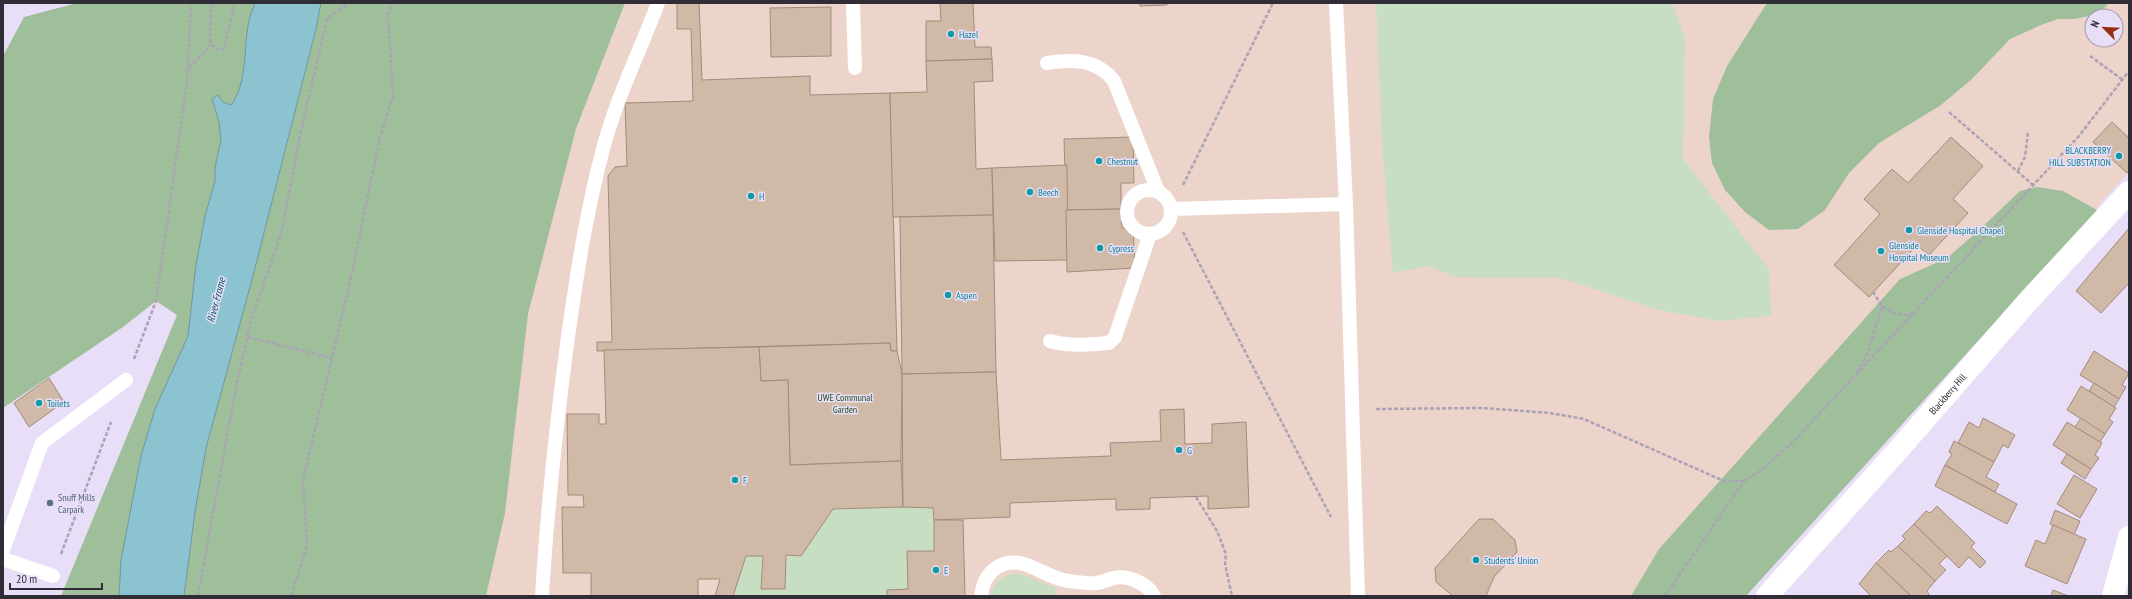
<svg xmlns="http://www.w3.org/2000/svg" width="2132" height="599" viewBox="0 0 2132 599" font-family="'PT Sans Narrow',sans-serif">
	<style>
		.education { fill: #ecd4cb; fill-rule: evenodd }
		.green { fill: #c7dec3 }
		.forest { fill: #9fbf9b }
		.water { fill: #8bc3d0; stroke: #7096a2 }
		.building { fill: #d1b9a8; stroke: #a28b7b }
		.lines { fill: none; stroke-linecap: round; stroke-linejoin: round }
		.path { stroke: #aba2b6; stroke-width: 2.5; stroke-dasharray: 4 2; stroke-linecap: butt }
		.lane { stroke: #fff; stroke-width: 14 }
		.street { stroke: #fff; stroke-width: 22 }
		.culture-dot { fill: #0f9aa8; stroke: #e9def7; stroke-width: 1.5 }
		.service-dot { fill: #5c6f8a; stroke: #e9def7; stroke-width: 1.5 }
		.labels { text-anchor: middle; stroke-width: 3; stroke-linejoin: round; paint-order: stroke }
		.culture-label { font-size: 10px; fill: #0d838f; stroke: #e9def7; text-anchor: start }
		.street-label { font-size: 10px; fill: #312d36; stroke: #e9def7 }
		.park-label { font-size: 10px; fill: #214c1b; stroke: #e9def7 }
		.service-label { font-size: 10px; fill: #4e5e75; stroke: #e9def7; text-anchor: start }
		.water-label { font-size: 11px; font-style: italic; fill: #045866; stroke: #e9def7 }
	</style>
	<rect width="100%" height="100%" fill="#e9def7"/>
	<!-- education -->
	<path class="education" d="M625 3H2129V172L1743 596H486L505 513 528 314 576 129ZM2092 16H2116V40H2092Z"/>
	<!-- green -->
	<g class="green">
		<polygon points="1376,3 1672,3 1685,39 1683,159 1769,269 1771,316 1720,321 1659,310 1560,278 1454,277 1429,266 1393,273 1382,145"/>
		<polygon points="903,507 933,508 934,551 907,552 908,589 887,590 887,596 733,596 746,556 763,556 761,589 785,589 786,555 801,556 833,509"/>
		<path d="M1012 574 1024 575 1056 588 1054 596H991C992 583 1001 578 1012 574Z"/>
	</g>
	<!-- forest -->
	<g class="forest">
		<polygon points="77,3 625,3 576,129 528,314 505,513 486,596 61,596 177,315 156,301 123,327 3,408 3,56 24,17"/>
		<polygon points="1767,3 2109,3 2098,14 2075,19 2058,19 2041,25 2010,39 1972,79 1941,105 1879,143 1849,173 1825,210 1798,229 1769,230 1745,212 1725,190 1712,163 1709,137 1713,99 1727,66"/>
		<polygon points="2037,187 2063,191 2097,210 1746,596 1631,596 1659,549 1900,279 1947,258 1977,232 2020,191"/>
	</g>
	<!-- water -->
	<path class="water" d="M255 3H321L316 29 254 272 206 448 195 512 184 596H119L121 560 141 456 155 409 188 336 196 265 205 216 215 181V167L221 140 219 122 212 99 218 95 223 102 231 105C248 83 243 47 249 21 250 15 253 9 255 3Z"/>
	<!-- building -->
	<g class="building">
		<polygon points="677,3 699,3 702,80 810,76 810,95 890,93 897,351 891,351 890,343 597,351 597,342 612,342 608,176 615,167 627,166 625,103 693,101 691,29 677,29"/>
		<polygon points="940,3 973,3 975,47 991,47 992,59 926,61 926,21 941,21"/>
		<polygon points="1140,3 1167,3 1167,5 1140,6"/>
		<polygon points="831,7 831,56 771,57 770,8"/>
		<polygon points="992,59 993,81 974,82 976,169 992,168 993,215 893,217 890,93 927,92 926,61"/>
		<polygon points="2112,122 2129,138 2129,170 2127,173 2093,142"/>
		<polygon points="1133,137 1134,183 1121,183 1121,209 1066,210 1064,139"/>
		<polygon points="1951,137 1983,166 1953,199 1968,213 1929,255 1917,245 1869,297 1834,265 1880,214 1864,199 1892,169 1908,183"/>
		<polygon points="1067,165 1068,260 995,261 992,168"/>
		<polygon points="1121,209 1122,228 1133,228 1135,268 1067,272 1066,210"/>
		<polygon points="993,215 996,372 902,374 900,217"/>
		<polygon points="2129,228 2129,283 2101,313 2076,291"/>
		<polygon points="890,343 891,351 897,351 902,374 901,461 790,465 788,380 761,381 759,347"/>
		<polygon points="759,347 761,381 788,380 790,465 901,461 903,507 833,509 801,556 786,555 785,589 761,589 763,556 746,556 733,596 715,596 720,579 698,579 698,596 591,596 591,573 563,573 562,507 584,507 583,495 568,495 567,414 599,414 599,424 606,424 604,350"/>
		<polygon points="2094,351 2129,373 2122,385 2126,387 2119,399 2080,375"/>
		<polygon points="996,372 1001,460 1111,456 1110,443 1161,441 1160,410 1184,409 1185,444 1212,443 1212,424 1246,422 1249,507 1208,509 1208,496 1150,498 1150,509 1116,510 1116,499 1010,503 1010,517 934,520 933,508 903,507 902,374"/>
		<polygon points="49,378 64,402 29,427 14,403"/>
		<polygon points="2094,383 2119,399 2114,407 2089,391"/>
		<polygon points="2081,386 2116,408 2109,419 2113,422 2105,434 2067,410"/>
		<polygon points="1983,418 2015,435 2008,448 2003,445 1994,462 1958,443 1969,422 1979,428"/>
		<polygon points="2081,418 2105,434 2100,442 2075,427"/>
		<polygon points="2067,422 2102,443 2095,455 2099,458 2091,469 2053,445"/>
		<polygon points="1954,441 1994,462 1986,477 1999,484 1995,492 1945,465 1952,454 1949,452"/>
		<polygon points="2067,454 2091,469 2085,479 2061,463"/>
		<polygon points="1945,465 2017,504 2007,524 1935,486"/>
		<polygon points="2074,475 2097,489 2080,518 2057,504"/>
		<polygon points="1937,506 1975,543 1971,547 1986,562 1980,568 1969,557 1959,568 1914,524 1926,511 1930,513"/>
		<polygon points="2055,510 2080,521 2074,535 2050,524"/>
		<polygon points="1479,519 1493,519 1515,540 1517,552 1494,577 1486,596 1453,596 1436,582 1435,568"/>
		<polygon points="934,520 963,520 965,596 887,596 887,590 908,589 907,551 934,551"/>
		<polygon points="1914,524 1947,556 1939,564 1946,570 1935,581 1898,546 1905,539 1902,536"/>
		<polygon points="2053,525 2086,539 2067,584 2025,566 2036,540 2045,544"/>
		<polygon points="1898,546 1935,581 1927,591 1930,596 1911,596 1876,563 1889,550 1891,552"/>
		<polygon points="1876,563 1909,594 1907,596 1871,596 1859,584"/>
		<polygon points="2053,590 2068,596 2051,596"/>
	</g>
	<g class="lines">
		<!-- path -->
		<g class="path">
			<polyline points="211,3 210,38 211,45 218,50 224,48 235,3"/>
			<polyline points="2090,56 2123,80"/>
			<polyline points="189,68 211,45"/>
			<polyline points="1949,112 2033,185"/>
			<polyline points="2018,171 2025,157 2028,133"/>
			<polyline points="1183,185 1273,3"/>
			<polyline points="1183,232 1331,517"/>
			<path d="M1882 306C1893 314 1900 316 1913 314"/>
			<polyline points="248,337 332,358"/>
			<polyline points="134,359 156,301 187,82 191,3"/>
			<polyline points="1857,372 1867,355 1882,306 1873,292"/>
			<polyline points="1376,409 1483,408 1550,413 1584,419 1724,481 1744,481"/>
			<polyline points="1196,497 1217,531 1226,554 1225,564 1232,596"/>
			<polyline points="61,554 111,422"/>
			<polyline points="198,596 236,387 251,320 281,234 301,131 327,19 348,3"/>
			<polyline points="291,596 307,546 303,480 352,273 380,137 393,96 388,13 393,3"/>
			<polyline points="1665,596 1744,481 1763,469 1793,442 2079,136 2129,71"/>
		</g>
		<!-- lane -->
		<g class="lane">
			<polyline points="853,3 855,68"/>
			<polyline points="1336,3 1346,204 1358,596"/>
			<path d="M1047 63C1073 59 1097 59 1114 81L1158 191"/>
			<circle cx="1149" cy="212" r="22"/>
			<polyline points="1171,209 1346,204"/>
			<path d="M1050 341C1069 347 1090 344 1109 343L1115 337 1150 234"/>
			<polyline points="3,550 42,443 126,380"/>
			<polyline points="3,559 53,576"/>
			<path d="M542 596C547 512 556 428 567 344 576 279 586 213 603 149 616 99 640 51 658 3"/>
			<path d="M981 596C983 583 987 573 999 566 1023 553 1045 579 1069 581 1078 582 1088 584 1096 583 1102 583 1108 579 1114 578 1128 575 1147 583 1154 596"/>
		</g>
		<!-- street -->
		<g class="street">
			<path id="s1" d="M1767 596 1900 448 2029 300 2129 192"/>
			<polyline points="2113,596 2129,537"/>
		</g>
	</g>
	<!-- markers -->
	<g class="culture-dot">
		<circle cx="951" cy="34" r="4"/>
		<circle cx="2119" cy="156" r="4"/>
		<circle cx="1099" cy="161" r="4"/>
		<circle cx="1030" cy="192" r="4"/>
		<circle cx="751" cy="196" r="4"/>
		<circle cx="1909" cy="230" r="4"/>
		<circle cx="1100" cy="248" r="4"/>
		<circle cx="1881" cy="251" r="4"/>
		<circle cx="948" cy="295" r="4"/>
		<circle cx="39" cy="403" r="4"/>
		<circle cx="1179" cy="450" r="4"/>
		<circle cx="735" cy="480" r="4"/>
		<circle cx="1476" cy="560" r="4"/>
		<circle cx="936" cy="570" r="4"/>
	</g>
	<circle class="service-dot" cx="50" cy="503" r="4"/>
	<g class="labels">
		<!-- culture labels -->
		<g class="culture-label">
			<text x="959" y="38">Hazel</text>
			<text x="2111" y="154" text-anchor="end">BLACKBERRY<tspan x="2111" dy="12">HILL SUBSTATION</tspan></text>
			<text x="1107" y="165">Chestnut</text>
			<text x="1038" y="196">Beech</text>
			<text x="759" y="200">H</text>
			<text x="1917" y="234">Glenside Hospital Chapel</text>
			<text x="1889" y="249">Glenside<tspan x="1889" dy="12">Hospital Museum</tspan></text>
			<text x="1108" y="252">Cypress</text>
			<text x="956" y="299">Aspen</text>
			<text x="47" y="407">Toilets</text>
			<text x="1187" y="454">G</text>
			<text x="743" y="484">F</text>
			<text x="1484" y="564">Students' Union</text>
			<text x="944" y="574">E</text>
		</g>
		<!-- street labels -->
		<g class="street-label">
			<text dy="4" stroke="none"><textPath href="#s1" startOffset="271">Blackberry Hill</textPath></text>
		</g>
		<!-- park labels -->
		<g class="park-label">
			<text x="845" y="401">UWE Communal<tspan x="845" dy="12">Garden</tspan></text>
		</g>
		<!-- service labels -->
		<g class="service-label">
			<text x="58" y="501">Snuff Mills<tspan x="58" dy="12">Carpark</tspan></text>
		</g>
		<!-- water labels -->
		<g class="water-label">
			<text transform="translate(216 300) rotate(-75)" y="4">River Frome</text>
		</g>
	</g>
	<!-- border -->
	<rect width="2132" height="599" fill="none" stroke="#312d36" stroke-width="8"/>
	<!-- north arrow -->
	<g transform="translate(2104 28) rotate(294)"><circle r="19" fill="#e9def7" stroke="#9f97aa"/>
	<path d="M0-3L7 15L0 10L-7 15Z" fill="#962e13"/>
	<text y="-6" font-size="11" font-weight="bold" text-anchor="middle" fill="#312d36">N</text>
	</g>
	<!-- scale -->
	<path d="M10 583v6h92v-6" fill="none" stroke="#312d36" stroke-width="2"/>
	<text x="16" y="583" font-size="12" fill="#312d36" stroke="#e9def7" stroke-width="3" paint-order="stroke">20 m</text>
</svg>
